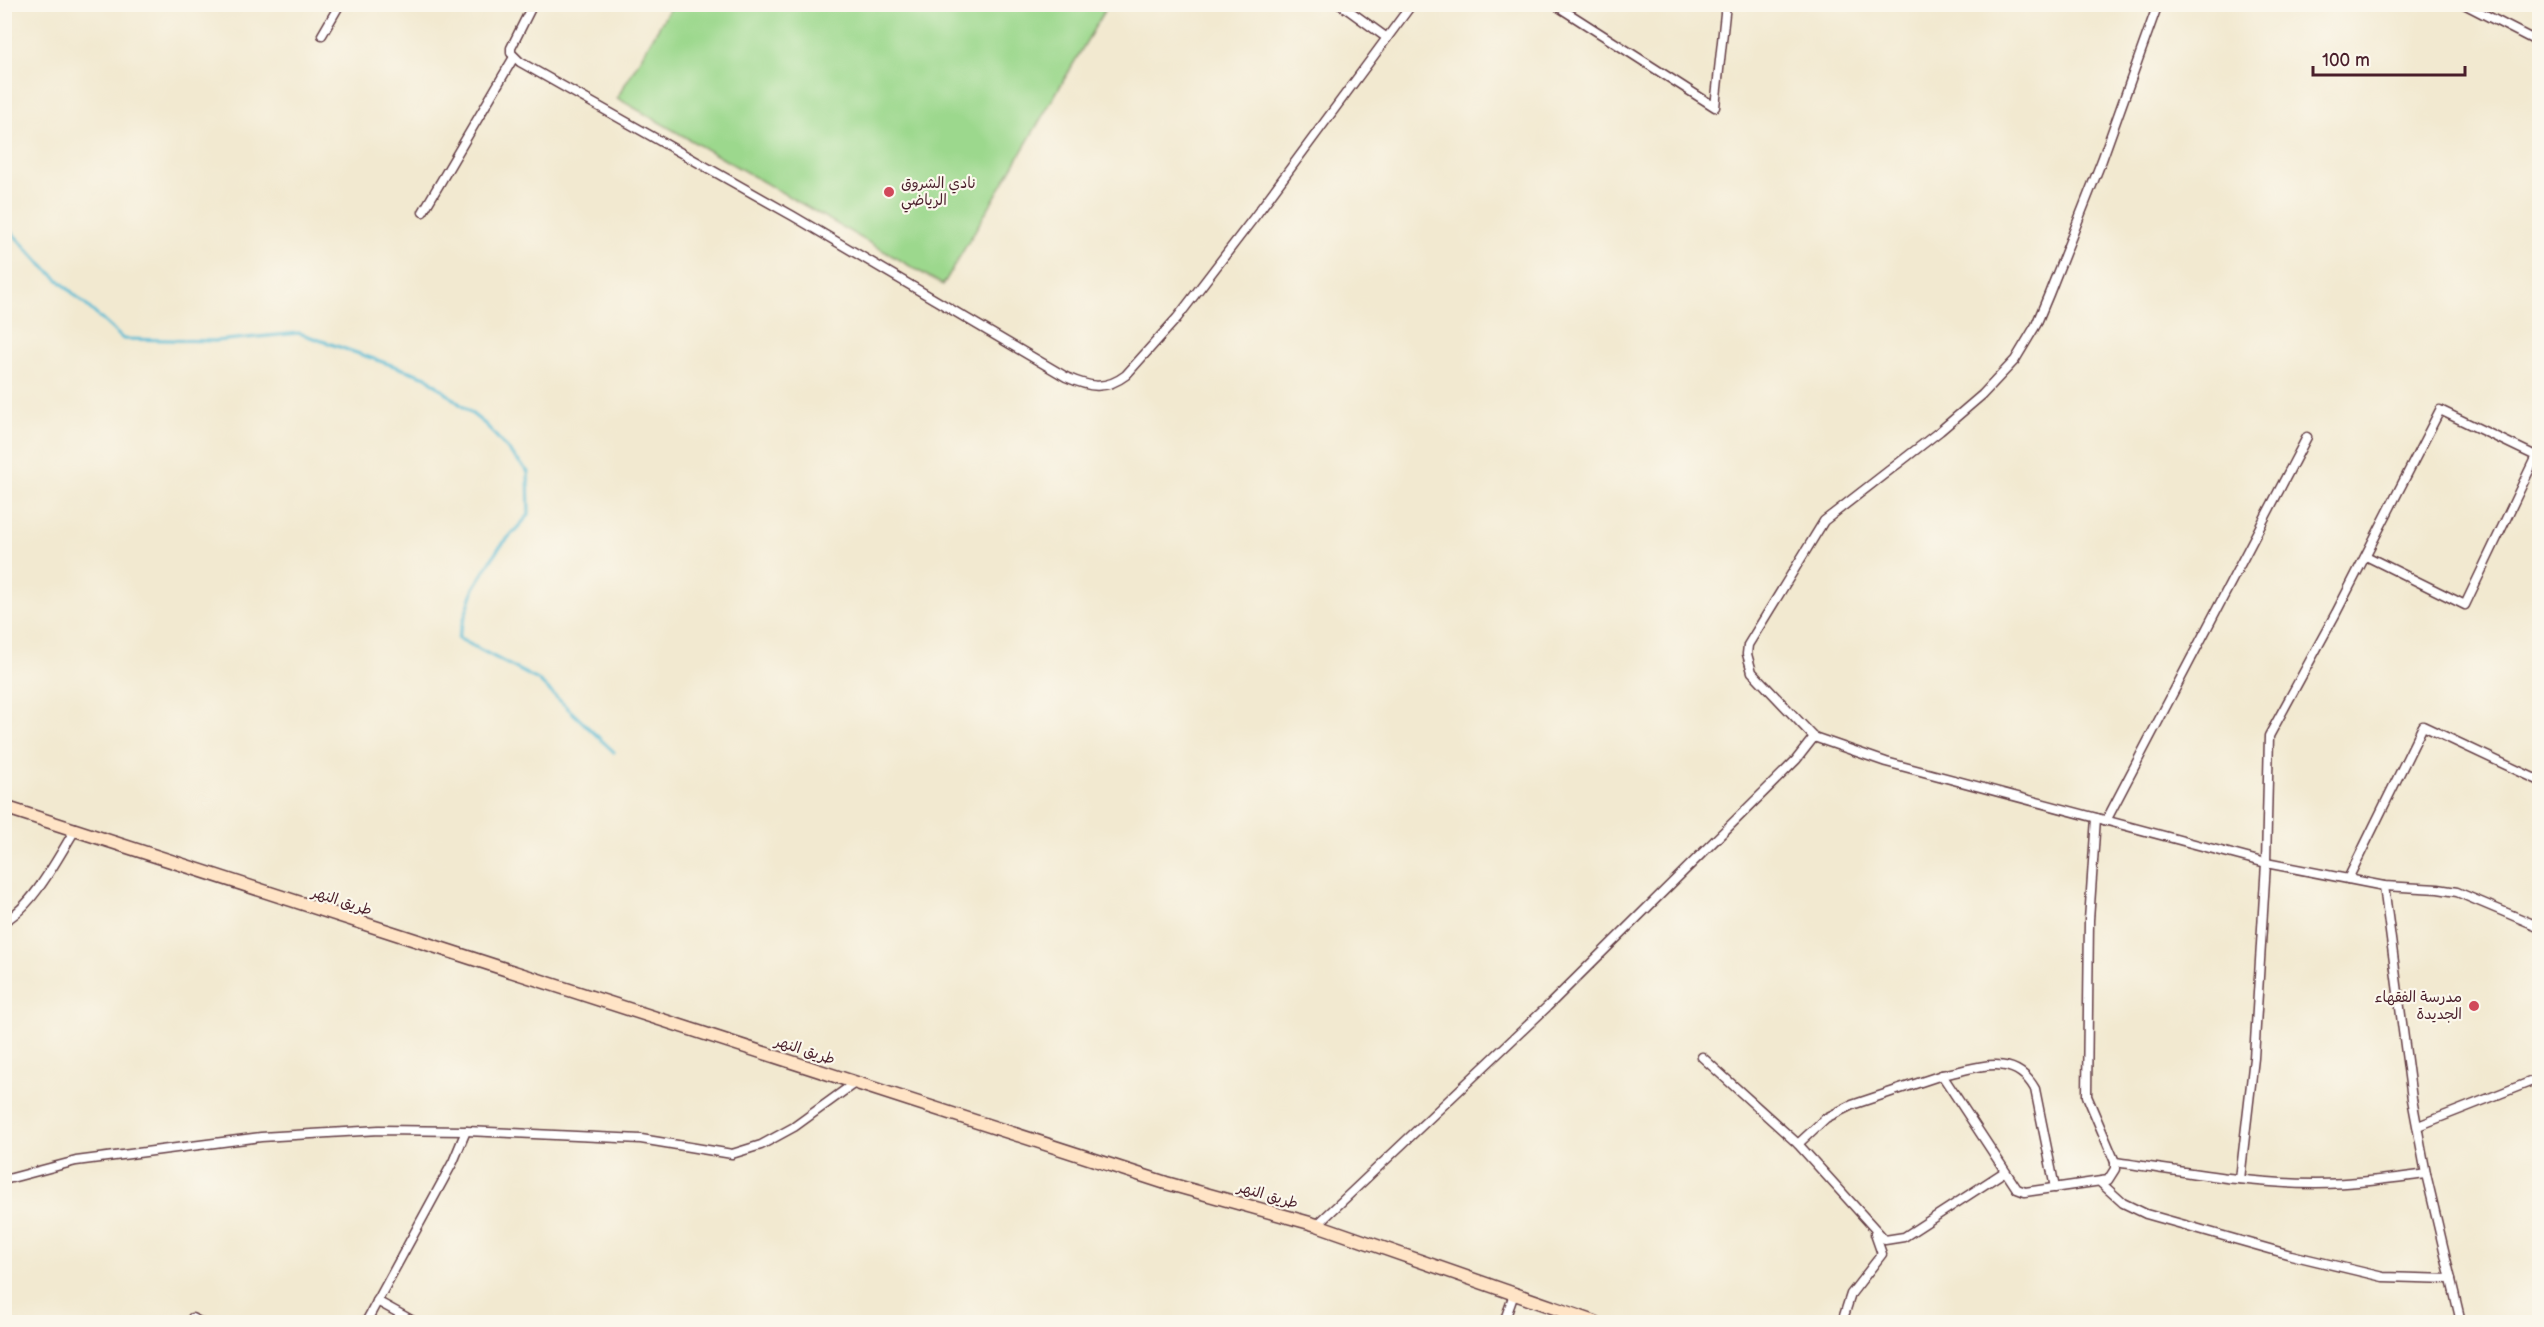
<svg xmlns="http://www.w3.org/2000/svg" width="2544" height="1327" viewBox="0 0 2544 1327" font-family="'Balsamiq Sans','Playpen Sans Arabic',sans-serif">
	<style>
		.green { fill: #9cd88d; stroke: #737c5c; stroke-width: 1.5 }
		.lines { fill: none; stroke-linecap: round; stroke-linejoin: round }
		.stream { stroke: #55bad4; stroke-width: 3 }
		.street-casing { stroke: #633d44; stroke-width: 11 }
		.secondary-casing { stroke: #633d44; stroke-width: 15 }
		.street { stroke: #fff; stroke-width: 8 }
		.secondary { stroke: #ffe4c6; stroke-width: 12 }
		.poi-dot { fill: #d1495b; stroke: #fbf7ec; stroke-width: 2 }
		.labels { text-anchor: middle; stroke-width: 4.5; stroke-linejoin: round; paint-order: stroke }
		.poi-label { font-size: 15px; fill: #4a1f2b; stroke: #fbf7ec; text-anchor: start }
		.street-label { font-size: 15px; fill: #4a1f2b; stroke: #fbf7ec }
	</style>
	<rect width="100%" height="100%" fill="#fbf7ec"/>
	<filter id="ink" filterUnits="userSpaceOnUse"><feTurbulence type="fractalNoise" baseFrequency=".0167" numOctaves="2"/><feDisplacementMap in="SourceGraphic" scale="12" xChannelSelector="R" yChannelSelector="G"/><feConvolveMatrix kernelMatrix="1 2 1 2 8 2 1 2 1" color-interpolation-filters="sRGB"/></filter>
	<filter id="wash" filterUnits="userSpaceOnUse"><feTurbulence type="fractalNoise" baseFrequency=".008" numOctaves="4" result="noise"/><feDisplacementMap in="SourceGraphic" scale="24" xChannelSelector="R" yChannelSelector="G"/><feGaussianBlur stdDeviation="1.35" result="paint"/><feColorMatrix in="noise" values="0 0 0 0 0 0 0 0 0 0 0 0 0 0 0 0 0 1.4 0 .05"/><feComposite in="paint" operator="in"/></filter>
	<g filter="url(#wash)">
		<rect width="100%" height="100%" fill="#f2e9d0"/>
		<!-- green -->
		<polygon class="green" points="672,5 672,4 1108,5 943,285 617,98"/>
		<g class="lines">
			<!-- stream -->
			<polyline class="stream" points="4,224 39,262 123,339 215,341 299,333 426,377 486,425 528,472 529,515 498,549 474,588 458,638 538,680 614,752"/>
		</g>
	</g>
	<g filter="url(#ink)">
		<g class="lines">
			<defs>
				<g id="street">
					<path d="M533 4 511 48V53L520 62 793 216 1066 377C1089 387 1105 391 1126 375L1177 318 1256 215 1412 4"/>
					<polyline points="1340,4 1387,38"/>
					<polyline points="1554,4 1715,107 1726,4"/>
					<polyline points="2464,4 2540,43"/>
					<polyline points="322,35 340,4"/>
					<polyline points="423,212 514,57"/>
					<polyline points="2366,556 2465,605 2536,456"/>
					<polyline points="1814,737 1886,762 2266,863 2384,886 2438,889 2457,892 2540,927"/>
					<polyline points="4,780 5,780"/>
					<polyline points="2106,821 2307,437"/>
					<polyline points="2348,879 2423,726 2540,781"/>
					<polyline points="2384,886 2412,1099 2426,1174 2461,1322"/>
					<path d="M4 921C33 907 58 857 75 830"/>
					<polyline points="1702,1057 1798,1144 1885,1240 1904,1237 2004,1172"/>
					<path d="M1942 1075C1978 1068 2014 1051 2035 1089L2055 1188"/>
					<polyline points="2418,1126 2540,1078"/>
					<polyline points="1798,1144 1826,1118 1852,1105 1942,1075 2017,1189 2025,1192 2108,1180 2115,1169 2115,1162 2087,1096 2089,920 2096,818"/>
					<path d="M2115 1162C2181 1171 2249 1184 2316 1184 2353 1184 2389 1179 2426 1174"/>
					<polyline points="2240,1179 2254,1058 2266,863 2269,736 2336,613 2440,410 2540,458"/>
					<polyline points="4,1180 76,1161 261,1137 379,1130 466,1131 641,1139 732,1154 761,1145 794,1127 856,1082"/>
					<polyline points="2101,1183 2123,1203 2146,1214 2291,1255 2383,1277 2451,1279"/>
					<polyline points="1317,1225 1547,1007 1796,760 1814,737 1752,672 1747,654 1748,645 1824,521 1940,431 1982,395 2015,360 2036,325 2049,294 2102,160 2158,4"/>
					<polyline points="377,1301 415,1322"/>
					<polyline points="192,1318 200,1322"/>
					<polyline points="366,1322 453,1162 466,1131"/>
					<polyline points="1504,1322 1514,1294"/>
					<polyline points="1842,1322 1851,1294 1882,1254 1875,1234"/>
				</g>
				<polyline id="secondary" points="4,807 1166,1183 1317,1225 1595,1322"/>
			</defs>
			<!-- street casing -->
			<use href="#street" class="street-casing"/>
			<!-- secondary casing -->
			<use href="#secondary" class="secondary-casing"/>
			<!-- street -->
			<use href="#street" class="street"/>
			<!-- secondary -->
			<use href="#secondary" class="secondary"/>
		</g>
	</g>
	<!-- markers -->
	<g class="poi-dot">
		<circle cx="889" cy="192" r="6"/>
		<circle cx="2474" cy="1006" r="6"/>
	</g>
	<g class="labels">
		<!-- poi labels -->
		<g class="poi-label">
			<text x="901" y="188">نادي الشروق<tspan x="901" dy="17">الرياضي</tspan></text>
			<text x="2462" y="1002" text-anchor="end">مدرسة الفقهاء<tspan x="2462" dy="17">الجديدة</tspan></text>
		</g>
		<!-- street labels -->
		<g class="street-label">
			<text transform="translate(342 901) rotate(18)" y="5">طريق النهر</text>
			<text transform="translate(805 1050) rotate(18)" y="5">طريق النهر</text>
			<text transform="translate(1268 1195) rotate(16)" y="5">طريق النهر</text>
		</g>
	</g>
	<!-- margin -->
	<rect width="2544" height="1327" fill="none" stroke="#fbf7ec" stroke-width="24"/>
	<!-- scale -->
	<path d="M2313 66v9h152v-9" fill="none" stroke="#4a1f2b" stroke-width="3"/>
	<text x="2322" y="66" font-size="18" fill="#4a1f2b" stroke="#fbf7ec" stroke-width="4.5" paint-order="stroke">100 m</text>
</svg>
